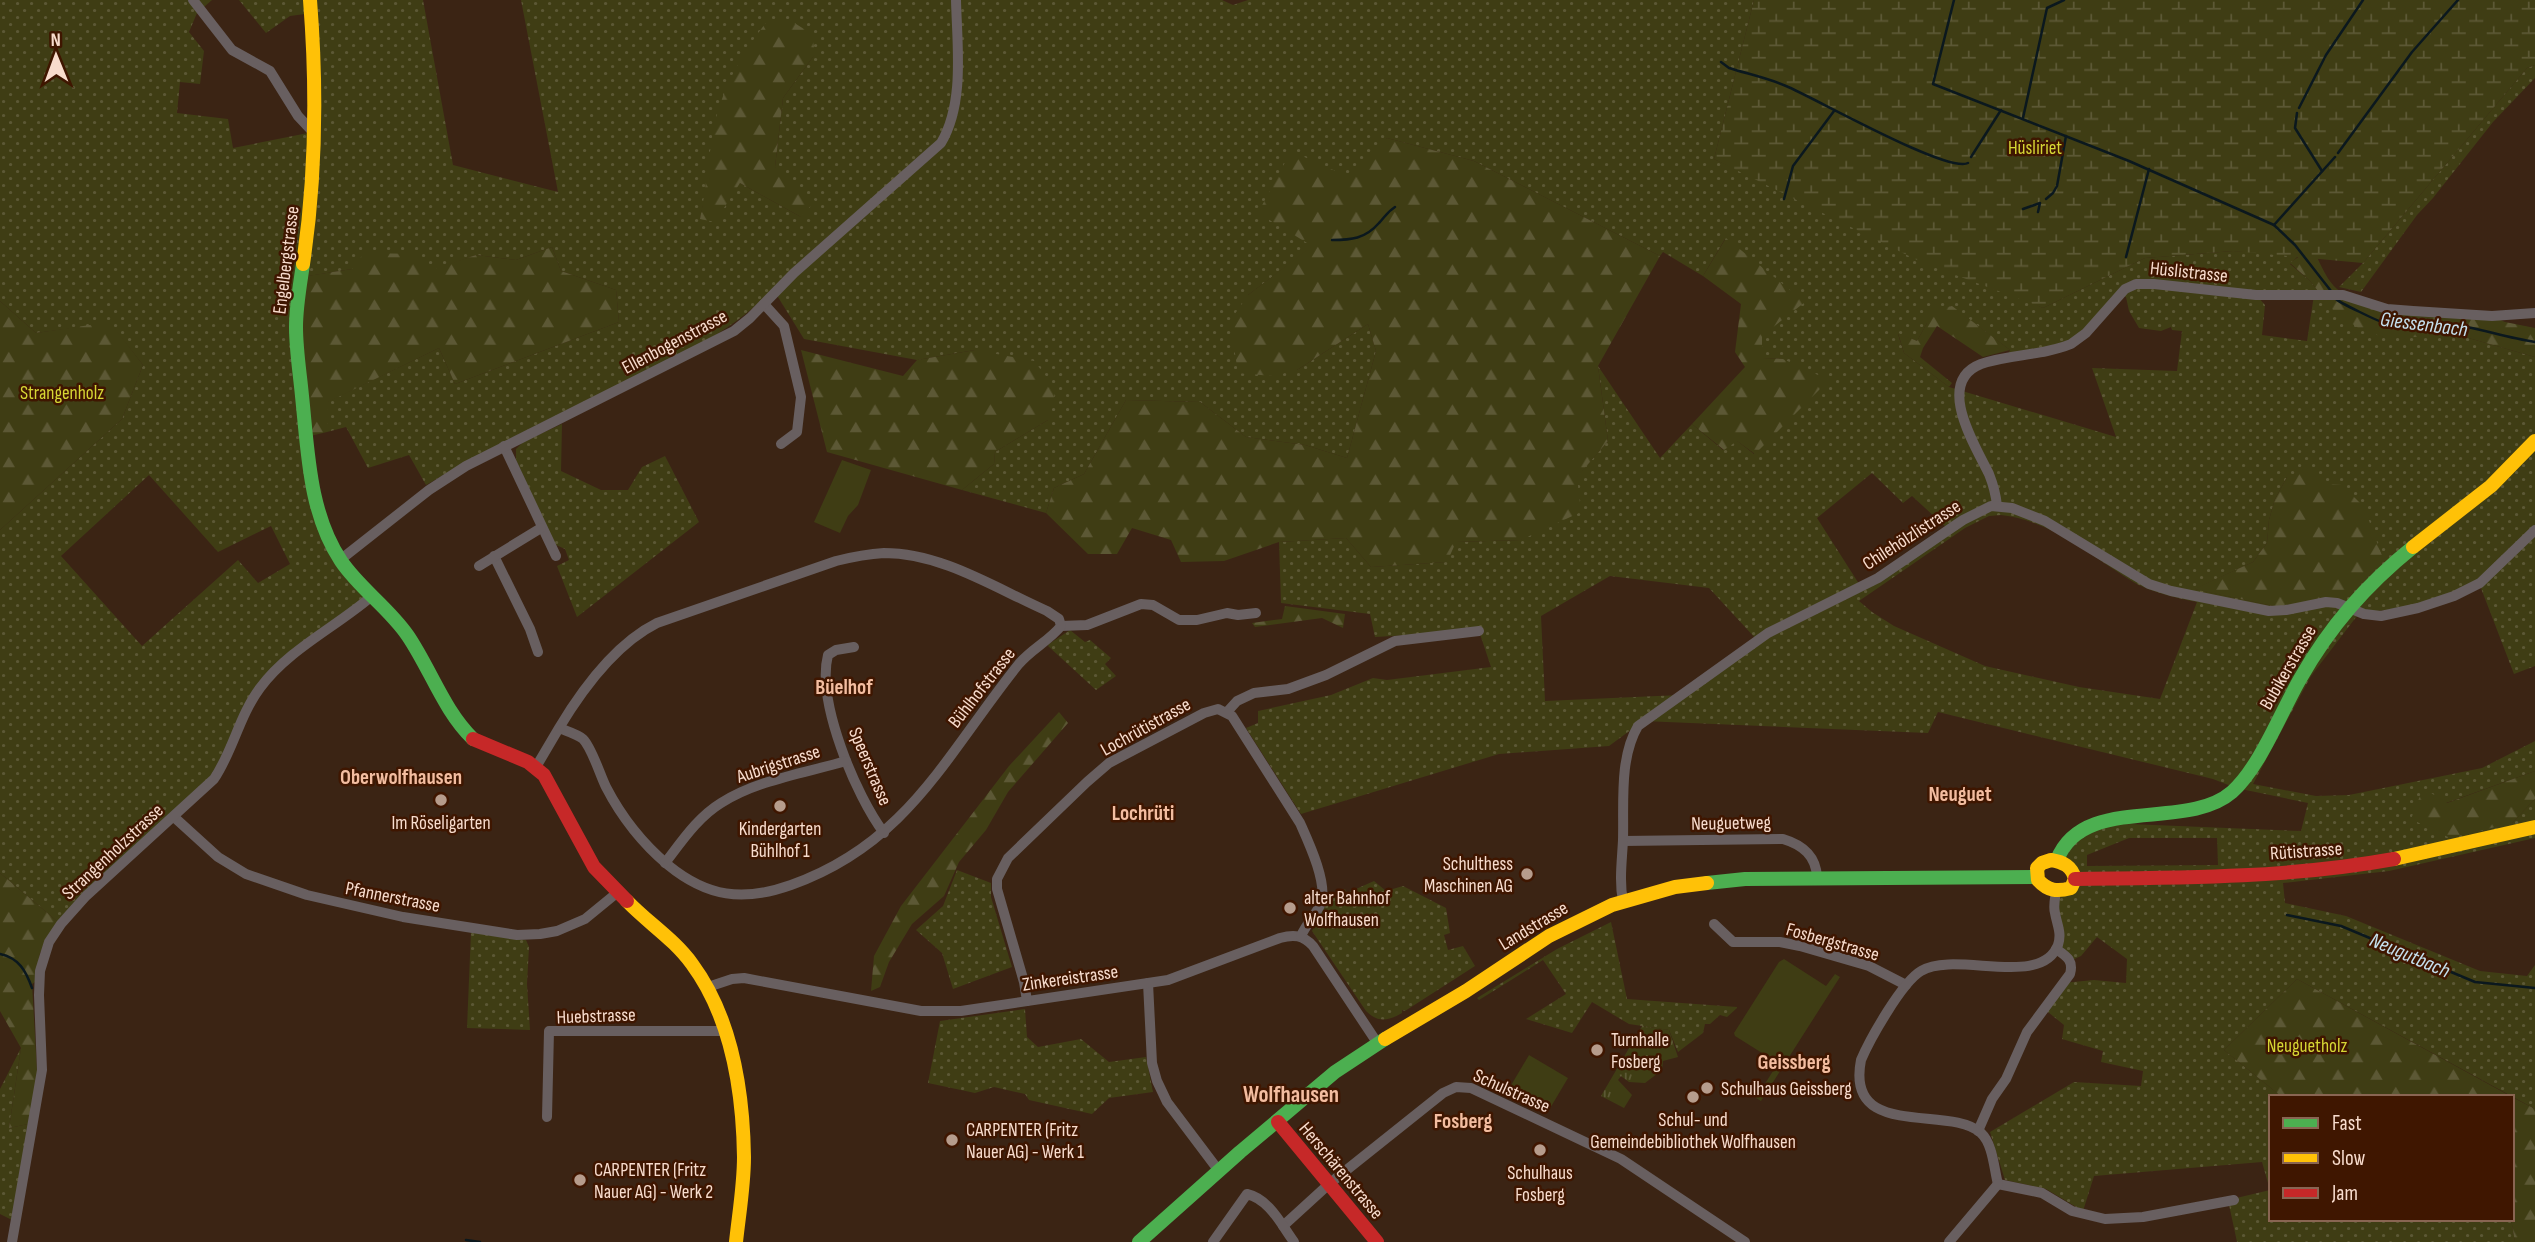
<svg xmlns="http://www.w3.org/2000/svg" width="2535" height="1242" viewBox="0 0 2535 1242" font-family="'Sofia Sans Condensed',sans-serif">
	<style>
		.grass { fill: url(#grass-dots); fill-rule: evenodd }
		.forest { fill: url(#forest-firs) }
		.wetland { fill: url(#wetland-marsh) }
		.park { fill: url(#park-tufts) }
		.pitch { fill: #3f3d14 }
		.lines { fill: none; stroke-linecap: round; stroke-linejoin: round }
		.stream { stroke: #0b181e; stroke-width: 2.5 }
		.street { stroke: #685f60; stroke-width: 10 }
		.fast { stroke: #4caf50; stroke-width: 14 }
		.slow { stroke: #ffc107; stroke-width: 14 }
		.jam { stroke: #c62828; stroke-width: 14 }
		.poi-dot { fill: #b69c8c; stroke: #3f1600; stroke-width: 2.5 }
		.labels { text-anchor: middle; stroke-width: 5; stroke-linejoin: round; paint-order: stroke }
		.park-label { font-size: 19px; fill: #d6d734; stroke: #3f1600 }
		.street-label { font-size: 19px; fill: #f8dccd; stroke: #3f1600 }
		.poi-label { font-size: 19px; fill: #f8dccd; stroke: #3f1600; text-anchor: start }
		.water-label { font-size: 21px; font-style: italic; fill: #c5e0ee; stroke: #3f1600 }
		.neighbourhood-label { font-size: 21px; font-weight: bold; fill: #f3bda0; stroke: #3f1600 }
		.quarter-label { font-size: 23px; font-weight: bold; fill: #f3bda0; stroke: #3f1600 }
	</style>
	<defs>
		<pattern id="grass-dots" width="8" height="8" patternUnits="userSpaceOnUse" patternTransform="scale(1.75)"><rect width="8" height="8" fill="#3f3d14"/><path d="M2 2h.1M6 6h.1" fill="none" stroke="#5c5835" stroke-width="1.8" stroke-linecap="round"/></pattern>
		<pattern id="forest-firs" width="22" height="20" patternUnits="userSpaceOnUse" patternTransform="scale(1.75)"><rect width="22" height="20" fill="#3f3d14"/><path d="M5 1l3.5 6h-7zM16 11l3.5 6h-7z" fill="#5c5835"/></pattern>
		<pattern id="wetland-marsh" width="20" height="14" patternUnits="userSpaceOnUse" patternTransform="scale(1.75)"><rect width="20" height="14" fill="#3f3d14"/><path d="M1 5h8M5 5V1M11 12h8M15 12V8" fill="none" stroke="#5c5835"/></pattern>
		<pattern id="park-tufts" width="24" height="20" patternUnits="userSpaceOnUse" patternTransform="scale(1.75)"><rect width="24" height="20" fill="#3f3d14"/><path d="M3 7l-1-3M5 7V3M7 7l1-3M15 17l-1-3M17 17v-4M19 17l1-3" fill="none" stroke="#5c5835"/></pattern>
	</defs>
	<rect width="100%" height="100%" fill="#3b2414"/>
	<!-- grass -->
	<g class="grass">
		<path d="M0 0H212L197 13 189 32 204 51 200 84 180 82 177 113 228 119 233 148 313 132 312 13 290 16 266 33 239 0H423L453 165 558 192 521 0H1222L1233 5 1248 0H1754L1714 159 2043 308 2145 258 2233 251 2299 255 2290 264 2310 281 2321 295 2383 337H2465L2535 357V666L2514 674 2479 583 2418 608 2360 612 2311 676 2253 784 2316 796 2349 795 2482 768 2535 741V771L2446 803 2411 819 2512 823 2535 799V838L2389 871 2283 883 2285 903 2346 916 2480 971 2527 976 2535 965V1109L2297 979 2224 1050 2282 1097H2271V1219H2511L2515 1242H2237L2228 1200 2270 1190 2262 1162 2094 1176 2083 1211 2046 1189 2005 1180 1990 1132 2074 1082 2141 1086 2143 1071 2101 1062 2103 1051 2062 1039 2064 1025 2043 1008 2063 983 2094 980 2126 983 2127 959 2097 937 2081 956 2070 961 2056 949 2054 904 2074 884 2058 853 2105 823 2301 831 2308 803 2236 788 2213 779 1938 712 1928 733 1643 721 1609 746 1499 754 1301 814 1246 728 1258 723V711L1331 695 1373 678 1387 680 1491 667 1479 631 1375 637 1370 614 1281 603 1279 542 1346 538 1371 567 1446 562 1455 542 1521 540 1608 441 1598 366 1660 458 1692 424 1723 450 1736 440 1754 454 1783 359 1762 358V336L1725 239 1703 276 1663 252 1660 256 1474 161 1387 138 1313 246 1248 295 1297 370 1368 324 1376 351 1347 458 1305 445 1246 437 1200 402 1126 400 1084 474 1054 488 1046 513 962 490 994 464 995 452 1048 420 975 350 917 360 804 339 773 289C724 340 655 368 592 398 535 426 480 453 426 485L409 455 368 468 346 427 327 432V402L439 348 455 384 619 322 616 290 561 271 552 247 516 260 476 255 428 272 352 269 302 277 318 513 372 596 267 680 221 769 58 922 0 873V530L122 419 143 365 110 323 36 333 0 301ZM815 54 783 98 775 167 801 217 740 183 700 219 707 186ZM2314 295 2307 341 2262 335 2265 305 2257 296ZM2120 296 2126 297 2129 311 2139 328 2161 331 2171 327 2172 330 2182 331 2177 371 2092 368 2116 437 1949 387 1904 353 1898 334 1917 341 1927 323 1951 306 2010 350 2006 359 2081 338ZM1872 473 1903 503 1912 496 1948 529 1861 587 1817 518ZM149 475 218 552 271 526 290 564 258 583 238 560 142 646 61 556ZM2287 477 2324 484 2278 607 2195 589 2253 562 2267 543 2269 520 2275 499ZM2001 515C2053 521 2092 557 2135 583 2154 593 2176 598 2197 602L2160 699 2079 687 1985 666 1894 626 1872 612 1859 601 1965 528 1989 516ZM1610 576 1709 588 1757 640 1680 695 1545 701 1541 616ZM2129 838H2217L2218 865 2087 866V855Z"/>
		<polygon points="2535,65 2535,78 2493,122 2433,198 2417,215 2361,292 2339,287 2363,263 2527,68"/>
		<polygon points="562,424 561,471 601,490 628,490 642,467 665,456 699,522 577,617 557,566 569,560 565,549 554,544 516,460 516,449 523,442"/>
		<polygon points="1070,630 1085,642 1090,640 1111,658 1105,664 1116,676 1096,690 1048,646 1049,644"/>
		<polygon points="957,870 991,883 991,897 1012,967 953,989 942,953 916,930 943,906"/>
		<path d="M1374 881 1386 891 1403 886 1446 908 1450 933 1444 935 1448 950 1463 946 1475 966 1405 1011 1402 1010V1013C1388 1021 1378 1023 1366 1011L1312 931 1329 898 1345 889 1347 893Z"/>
		<polygon points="1611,922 1627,999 1737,1007 1737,1008 1727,1017 1720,1015 1710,1024 1705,1024 1703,1033 1678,1052 1669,1030 1629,1024 1592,1002 1572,1033 1526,1019 1566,994 1543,960 1479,1000 1477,998 1557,949"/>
		<polygon points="471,932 526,940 529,947 527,984 530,1030 467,1028"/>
		<polygon points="1025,1009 1027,1037 1038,1047 1081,1039 1109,1062 1146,1057 1153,1092 1109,1098 1092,1114 1029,1100 1025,1094 994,1087 975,1093 928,1083 940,1021"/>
		<polygon points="21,1048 9,1128 33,1123 16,1222 0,1214 0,1089"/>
	</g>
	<!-- forest -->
	<g class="forest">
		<path d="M788 19 812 34 815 54 783 98 775 167 815 201 801 217 740 183 715 222 700 219C706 190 708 161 713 132 721 89 742 53 768 20Z"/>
		<polygon points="1387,138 1474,161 1660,256 1598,366 1608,441 1577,477 1581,512 1521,540 1456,542 1447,562 1371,567 1346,538 1279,542 1224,561 1181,562 1171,540 1132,528 1117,554 1088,554 1046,513 1054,488 1084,474 1126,400 1200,402 1246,437 1305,445 1347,458 1376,351 1368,324 1297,370 1273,376 1238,373 1230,321 1248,295 1312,246 1258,213 1291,151 1349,177"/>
		<polygon points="1726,238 1805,302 1762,336 1762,358 1783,359 1829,380 1755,454 1737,441 1724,450 1692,424 1745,367 1735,352 1741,304 1703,276"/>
		<polygon points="552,247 561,271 616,290 619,322 455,384 439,348 328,402 327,432 306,437 299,366 301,277 352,269 364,253 418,254 428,271 476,255 516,260"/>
		<path d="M2312 247C2319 260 2326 280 2337 289 2363 312 2456 313 2492 316L2505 322 2535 328V357L2465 337H2383L2361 330 2333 310 2310 281 2290 263Z"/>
		<polygon points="0,301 36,333 110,322 143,365 122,419 0,530"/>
		<polygon points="1952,306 2010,350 1983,357 1937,326 1923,348 1920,357 1952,383 1949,387 1904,353 1898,333 1917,341 1927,323 1923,312"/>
		<polygon points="801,350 903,376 917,360 975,350 1034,361 1056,389 1048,420 995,452 994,464 962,490 827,452"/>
		<polygon points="2310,468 2324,484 2342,485 2364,507 2384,561 2340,599 2278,607 2194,589 2253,562 2267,543 2269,520 2275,499 2287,477"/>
		<polygon points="1285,606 1345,614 1343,628 1322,618 1255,627 1252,623 1282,619"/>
		<polygon points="1059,712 1068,723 1008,792 986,830 959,862 944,896 912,924 889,962 880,987 871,991 874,956 901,906 1009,766"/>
		<polygon points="2535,771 2535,799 2512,823 2450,838 2411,819 2423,788 2447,803"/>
		<polygon points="0,873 58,922 40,953 35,982 32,984 37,1071 33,1123 9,1128 21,1048 0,1011"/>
		<polygon points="2297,979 2512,1097 2282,1097 2224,1050"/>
		<polygon points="2512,1097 2535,1109 2535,1242 2515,1242 2511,1219"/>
	</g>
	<!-- wetland -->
	<polygon class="wetland" points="1754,0 2535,0 2535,65 2527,68 2363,263 2233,251 2145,258 2043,308 1921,262 1714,159"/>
	<!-- park -->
	<polygon class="park" points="1642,1026 1669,1030 1678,1057 1663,1061 1662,1070 1645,1083 1629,1082 1621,1076 1618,1080 1632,1095 1624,1108 1601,1096"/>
	<!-- pitch -->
	<g class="pitch">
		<polygon points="842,460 871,470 858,505 848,516 840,533 814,522"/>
		<polygon points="1784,959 1826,986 1835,974 1840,977 1761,1101 1756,1098 1778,1063 1735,1036 1734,1033 1779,962"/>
		<polygon points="1529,1055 1568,1078 1549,1110 1510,1087"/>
	</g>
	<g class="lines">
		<!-- stream -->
		<g class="stream">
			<polyline points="1954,0 1933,84 2129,161 2274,225 2295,245 2331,291"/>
			<path d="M1721 62 1729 68C1748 74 1768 78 1786 86 1813 97 1948 174 1968 163"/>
			<polyline points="2299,108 2326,55 2363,0"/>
			<polyline points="2297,113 2295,128 2322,171"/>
			<polyline points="2023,118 2047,8 2064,0"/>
			<polyline points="2338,153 2412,52 2458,0"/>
			<polyline points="1971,157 2001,110"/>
			<polyline points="1784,199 1793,166 1834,111"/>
			<polyline points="2046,199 2053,193 2057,186 2066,136"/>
			<polyline points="2023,209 2040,203 2038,212"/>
			<polyline points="2274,225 2335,157"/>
			<path d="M1332 240C1351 240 1365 239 1379 223 1385 217 1387 212 1395 207"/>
			<polyline points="2126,257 2149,169"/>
			<path d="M2336 299C2340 303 2378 321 2384 323 2400 326 2418 321 2434 322 2468 324 2501 337 2535 342"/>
			<polyline points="2287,915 2341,926 2475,982 2535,988"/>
			<path d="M0 954C19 958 26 971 32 988"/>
			<polyline points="466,1240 480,1242"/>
		</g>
		<!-- street -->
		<g class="street">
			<polyline points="193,0 232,50 270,71 298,116 313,132"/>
			<polyline points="764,304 784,326 801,397 797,432 781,444"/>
			<polyline points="504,446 556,556"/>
			<path d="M1997 506C1996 495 1993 484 1989 474 1976 447 1934 382 1981 364 2009 354 2042 356 2071 344L2086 333 2125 289 2136 284H2154L2256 295H2343L2387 309 2413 311 2492 316 2535 313"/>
			<polyline points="494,556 530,629 538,652"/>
			<path d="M340 560 429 490 466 466 734 331 750 318 794 273 941 143C965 103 957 45 956 0"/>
			<polyline points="479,566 541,528"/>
			<polyline points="1061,626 1087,625 1141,604 1153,605 1179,620 1197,620 1227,613 1238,615 1256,613"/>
			<path d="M854 647 836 650 828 655C816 701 856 796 884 833"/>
			<polyline points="1227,712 1237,701 1254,693 1288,689 1326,675 1395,641 1479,631"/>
			<path d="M536 767 559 728C566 731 577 734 583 739 592 748 600 775 606 787 621 816 643 844 668 865 707 897 743 902 791 885 907 844 946 755 1018 665 1030 650 1049 641 1061 626L1059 619 1047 611C995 588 942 553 884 553 867 554 852 557 836 561L657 623C615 644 583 688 559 728"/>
			<polyline points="174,817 218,857 246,874 307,895 403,917 517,935 540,934 557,931 585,919 618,892"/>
			<path d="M1623 841 1783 839C1803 845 1816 856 1817 877"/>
			<path d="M665 863C682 841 698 817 721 803 757 780 805 773 846 761"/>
			<path d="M1623 901C1619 881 1622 861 1623 840 1624 804 1619 758 1638 726L1768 633 1878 578 1963 520 1991 506 2012 508 2045 521 2149 584 2171 591 2269 611 2286 610 2326 602 2337 603 2364 614 2381 616 2418 608 2454 596 2480 583 2535 530"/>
			<polyline points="1714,924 1733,942 1780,942 1800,946 1869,966 1906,985"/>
			<polyline points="1148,983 1152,1063 1157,1081 1167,1102 1219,1171"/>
			<path d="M708 987 732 979 744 978 921 1011H961L1168 980 1280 938C1294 934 1303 935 1313 946L1378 1044"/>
			<path d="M1027 1001 1024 982 997 889V879L1008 858 1087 782 1109 763 1204 713 1218 709 1232 716 1300 823C1308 841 1328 883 1321 903 1316 915 1306 924 1301 936"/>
			<polyline points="547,1117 549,1031 727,1031"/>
			<path d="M1978 1131 1992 1099 2006 1079 2027 1032 2070 974C2074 960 2066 956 2056 949"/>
			<path d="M1998 1184C1994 1169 1993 1144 1981 1133 1949 1104 1845 1141 1861 1060 1870 1039 1902 982 1921 971 1955 950 2041 989 2058 945 2062 933 2057 925 2055 913 2053 906 2055 899 2056 892"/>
			<polyline points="1998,1184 2042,1193 2072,1211 2105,1219 2143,1217 2234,1200"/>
			<polyline points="1283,1226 1329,1184 1443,1093 1456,1087 1471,1088 1621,1159 1745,1242"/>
			<path d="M12 1242 42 1070 39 995 40 971 49 942 61 924 86 896 214 779C233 751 239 716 260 688 289 649 336 627 372 596"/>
			<path d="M1213 1242 1247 1194C1269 1199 1281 1224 1294 1242"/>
			<polyline points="1949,1242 1998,1184"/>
		</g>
		<!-- fast -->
		<g class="fast">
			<path d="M303 264C300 285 296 306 296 327 296 350 300 374 302 396 308 452 309 513 341 561 360 589 389 608 408 636 431 670 444 711 473 739"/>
			<path d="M2057 860C2083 793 2186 832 2232 792 2260 767 2281 712 2300 679 2330 626 2366 585 2413 547"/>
			<polyline points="1707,883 1745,879 2036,877"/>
			<polyline points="1139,1242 1240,1152 1335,1072 1385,1039"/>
		</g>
		<!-- slow -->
		<g class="slow">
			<path d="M303 264C316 177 317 88 310 0"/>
			<polyline points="2413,547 2491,486 2535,441"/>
			<polyline points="2394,859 2535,827"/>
			<path d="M2051 860C2063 862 2072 866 2075 879L2071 888C2057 892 2048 891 2038 880L2037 868 2042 863Z"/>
			<path d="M627 901C648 923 674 939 692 964 732 1018 743 1090 744 1157 744 1185 739 1214 736 1242"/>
			<polyline points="1385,1039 1466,991 1549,936 1612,905 1675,887 1707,883"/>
		</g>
		<!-- jam -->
		<g class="jam">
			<polyline points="473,739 528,762 544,775 594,867 627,901"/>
			<path d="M2075 879C2181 878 2289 878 2394 859"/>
			<polyline points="1278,1122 1377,1242"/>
		</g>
	</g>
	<!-- markers -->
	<g class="poi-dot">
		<circle cx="441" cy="800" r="7"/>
		<circle cx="780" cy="806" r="7"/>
		<circle cx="1527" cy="874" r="7"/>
		<circle cx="1290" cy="908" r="7"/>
		<circle cx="1597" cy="1050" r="7"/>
		<circle cx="1707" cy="1088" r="7"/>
		<circle cx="1693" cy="1097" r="7"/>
		<circle cx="952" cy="1140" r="7"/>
		<circle cx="1540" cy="1150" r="7"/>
		<circle cx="580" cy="1180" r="7"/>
	</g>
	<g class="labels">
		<!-- park labels -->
		<g class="park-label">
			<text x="2035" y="154">Hüsliriet</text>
			<text x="62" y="399">Strangenholz</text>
			<text x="2307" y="1052">Neuguetholz</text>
		</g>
		<!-- street labels -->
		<g class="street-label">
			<text transform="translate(285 260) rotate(-83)" y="7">Engelbergstrasse</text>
			<text transform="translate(2189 271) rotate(6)" y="7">Hüslistrasse</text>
			<text transform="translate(674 341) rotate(-28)" y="7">Ellenbogenstrasse</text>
			<text transform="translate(1911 534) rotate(-33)" y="7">Chilehölzlistrasse</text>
			<text transform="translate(2287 667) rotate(-60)" y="7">Bubikerstrasse</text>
			<text transform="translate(981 687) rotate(-52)" y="7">Bühlhofstrasse</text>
			<text transform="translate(1145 726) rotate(-29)" y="7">Lochrütistrasse</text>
			<text transform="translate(778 763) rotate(-18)" y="7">Aubrigstrasse</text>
			<text transform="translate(871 766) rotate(67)" y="7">Speerstrasse</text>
			<text transform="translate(1731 822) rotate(-1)" y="7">Neuguetweg</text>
			<text transform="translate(2306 850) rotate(-4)" y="7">Rütistrasse</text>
			<text transform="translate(112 851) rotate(-43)" y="7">Strangenholzstrasse</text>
			<text transform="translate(393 896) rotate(11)" y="7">Pfannerstrasse</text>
			<text transform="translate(1533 925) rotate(-31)" y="7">Landstrasse</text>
			<text transform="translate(1833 941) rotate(16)" y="7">Fosbergstrasse</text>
			<text transform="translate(1070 977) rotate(-8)" y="7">Zinkereistrasse</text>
			<text transform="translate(596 1015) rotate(-2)" y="7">Huebstrasse</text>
			<text transform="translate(1512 1090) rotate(24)" y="7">Schulstrasse</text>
			<text transform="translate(1342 1170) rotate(50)" y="7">Herschärenstrasse</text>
		</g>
		<!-- poi labels -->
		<g class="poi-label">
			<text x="441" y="829" text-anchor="middle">Im Röseligarten</text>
			<text x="780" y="835" text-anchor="middle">Kindergarten<tspan x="780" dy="22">Bühlhof 1</tspan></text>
			<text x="1513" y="870" text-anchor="end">Schulthess<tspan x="1513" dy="22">Maschinen AG</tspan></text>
			<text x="1304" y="904">alter Bahnhof<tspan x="1304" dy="22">Wolfhausen</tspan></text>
			<text x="1611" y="1046">Turnhalle<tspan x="1611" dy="22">Fosberg</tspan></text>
			<text x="1721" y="1095">Schulhaus Geissberg</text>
			<text x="1693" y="1126" text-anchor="middle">Schul- und<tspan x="1693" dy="22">Gemeindebibliothek Wolfhausen</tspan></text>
			<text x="966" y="1136">CARPENTER (Fritz<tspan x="966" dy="22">Nauer AG) - Werk 1</tspan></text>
			<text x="594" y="1176">CARPENTER (Fritz<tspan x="594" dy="22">Nauer AG) - Werk 2</tspan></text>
			<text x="1540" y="1179" text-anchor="middle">Schulhaus<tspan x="1540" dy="22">Fosberg</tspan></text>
		</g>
		<!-- water labels -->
		<g class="water-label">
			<text transform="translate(2424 324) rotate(7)" y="7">Giessenbach</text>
			<text transform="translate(2410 955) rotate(23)" y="7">Neugutbach</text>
		</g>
		<!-- neighbourhood labels -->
		<g class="neighbourhood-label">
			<text x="844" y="694">Büelhof</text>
			<text x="401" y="784">Oberwolfhausen</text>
			<text x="1960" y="801">Neuguet</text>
			<text x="1143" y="820">Lochrüti</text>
			<text x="1794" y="1069">Geissberg</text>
			<text x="1463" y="1128">Fosberg</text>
		</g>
		<!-- quarter labels -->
		<g class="quarter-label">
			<text x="1291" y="1102">Wolfhausen</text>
		</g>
	</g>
	<!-- legend -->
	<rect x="2269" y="1095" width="245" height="126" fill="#3f1600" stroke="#896552" stroke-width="2"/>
	<rect x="2283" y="1118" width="35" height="10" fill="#4caf50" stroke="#896552" stroke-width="2"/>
	<text x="2332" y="1130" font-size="21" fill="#f8dccd">Fast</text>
	<rect x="2283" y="1153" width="35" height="10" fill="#ffc107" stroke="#896552" stroke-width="2"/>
	<text x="2332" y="1165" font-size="21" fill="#f8dccd">Slow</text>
	<rect x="2283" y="1188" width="35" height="10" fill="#c62828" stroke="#896552" stroke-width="2"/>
	<text x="2332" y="1200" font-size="21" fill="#f8dccd">Jam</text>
	<!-- north arrow -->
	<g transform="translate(56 56) rotate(359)" stroke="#3f1600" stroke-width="5" paint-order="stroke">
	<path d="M0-5L12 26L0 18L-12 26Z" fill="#f8dccd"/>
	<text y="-10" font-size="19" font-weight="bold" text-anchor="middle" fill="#f8dccd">N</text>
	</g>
</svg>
